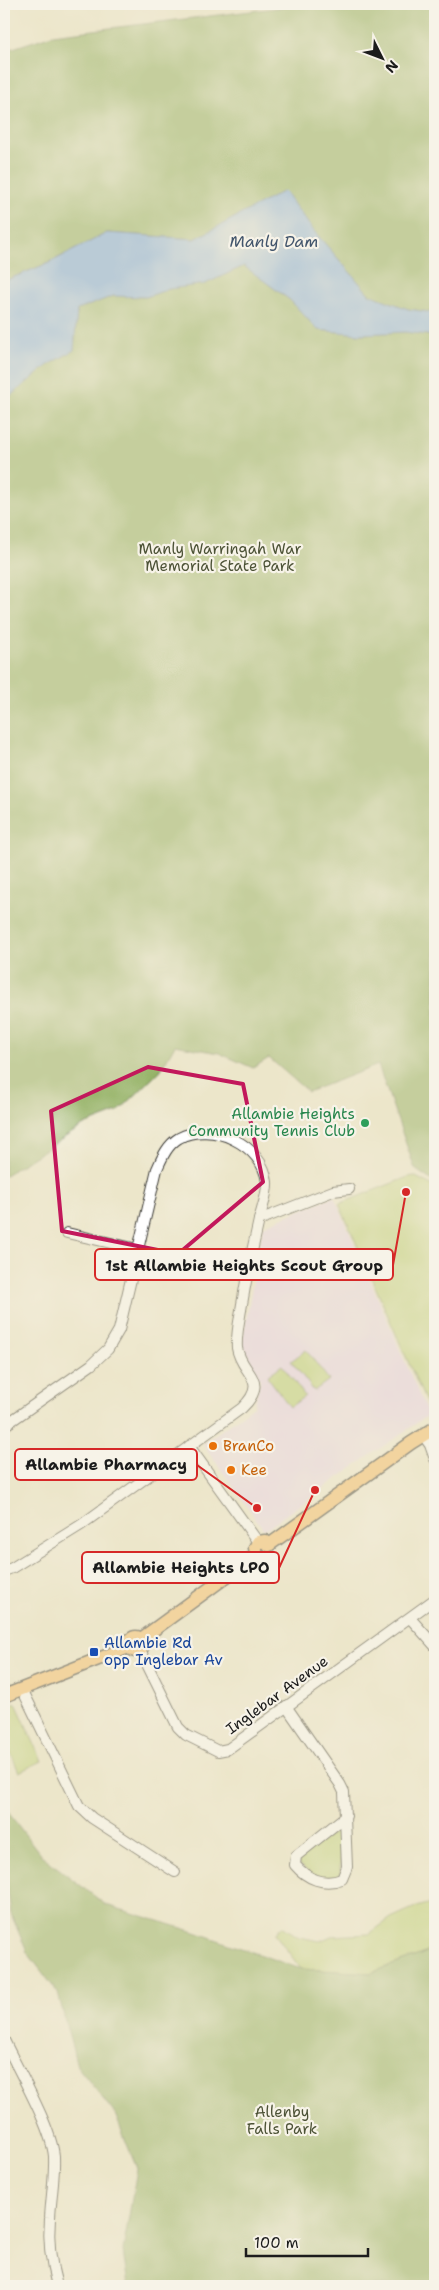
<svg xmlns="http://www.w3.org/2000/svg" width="439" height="2290" viewBox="0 0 439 2290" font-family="'Shantell Sans',sans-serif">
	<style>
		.built { fill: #e8d2ee }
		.green { fill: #bbd074; stroke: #6c7648 }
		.forest { fill: #94b266; stroke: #586741 }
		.water { fill: #7baae5; stroke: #4c6380 }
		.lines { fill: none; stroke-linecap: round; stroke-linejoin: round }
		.stream { stroke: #7baae5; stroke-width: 2.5 }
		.minor-casing { stroke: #3b3a36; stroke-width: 12 }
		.major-casing { stroke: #3b3a36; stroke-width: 15 }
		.minor { stroke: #fff; stroke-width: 10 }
		.major { stroke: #f9bf6c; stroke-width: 12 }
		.marked { fill: none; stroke: #c2185b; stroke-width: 4; stroke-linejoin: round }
		.leisure-dot { fill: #2e9e5b; stroke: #f7f3e8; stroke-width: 2 }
		.food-dot { fill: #e8710a; stroke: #f7f3e8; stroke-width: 2 }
		.transit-dot { fill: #1a4fb4; stroke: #f7f3e8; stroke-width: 2 }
		.labels { text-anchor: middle; stroke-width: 4.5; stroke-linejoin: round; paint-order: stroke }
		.park-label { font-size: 15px; fill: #4c5236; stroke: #f7f3e8 }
		.leisure-label { font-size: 15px; fill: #27864d; stroke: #f7f3e8; text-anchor: end }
		.food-label { font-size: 15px; fill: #c56008; stroke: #f7f3e8; text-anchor: start }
		.transit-label { font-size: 15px; fill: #164399; stroke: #f7f3e8; text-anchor: start }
		.street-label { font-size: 15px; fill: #1c1c1c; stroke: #f7f3e8 }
		.water-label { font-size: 16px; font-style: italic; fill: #42556c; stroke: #f7f3e8 }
		.leader { fill: none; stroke: #d62828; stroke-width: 2 }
		.callout-dot { fill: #d62828; stroke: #f7f3e8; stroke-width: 2 }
		.callout { fill: #f7f3e8; stroke: #d62828; stroke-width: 2 }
		.callout-label { font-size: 16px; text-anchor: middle; font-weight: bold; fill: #1c1c1c }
	</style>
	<rect width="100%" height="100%" fill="#f7f3e8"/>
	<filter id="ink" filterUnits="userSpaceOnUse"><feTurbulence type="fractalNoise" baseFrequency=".02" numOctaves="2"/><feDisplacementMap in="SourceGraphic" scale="10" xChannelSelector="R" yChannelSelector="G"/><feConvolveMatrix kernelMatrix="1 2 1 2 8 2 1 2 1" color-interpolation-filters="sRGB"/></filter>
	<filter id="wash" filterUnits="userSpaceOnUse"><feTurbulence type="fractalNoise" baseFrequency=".0096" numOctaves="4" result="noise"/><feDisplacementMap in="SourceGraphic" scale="20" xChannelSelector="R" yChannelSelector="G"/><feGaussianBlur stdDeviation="1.12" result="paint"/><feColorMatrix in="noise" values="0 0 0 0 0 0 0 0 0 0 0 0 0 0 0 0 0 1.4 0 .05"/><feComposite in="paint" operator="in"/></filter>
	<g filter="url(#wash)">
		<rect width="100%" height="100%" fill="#ece6ca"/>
		<!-- built -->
		<polygon class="built" points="334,1196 428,1415 264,1530 203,1444 254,1406 260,1380 242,1343 263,1226"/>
		<!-- green -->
		<g class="green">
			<polygon points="414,1176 435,1187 435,1412 431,1414 339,1204 408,1177"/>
			<polygon points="306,1350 329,1380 314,1391 291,1361"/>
			<polygon points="282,1365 305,1396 290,1407 267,1376"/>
			<polygon points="16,1703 42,1761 19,1772 4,1738 4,1709"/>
			<path d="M340 1827 342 1828 340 1875C326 1883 309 1874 298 1864V1860Z"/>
			<polygon points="435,1902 435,1945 425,1953 371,1973 301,1969 275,1934 282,1926 299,1937 320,1941 331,1936 369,1934 391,1918 413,1908"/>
		</g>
		<!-- forest -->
		<g class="forest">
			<polygon points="309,4 435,4 435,313 408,309 369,294 313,230 284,191 195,239 107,233 48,263 4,281 4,51 52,35"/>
			<polygon points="244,266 290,300 318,330 360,334 405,332 435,336 435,1183 415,1169 378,1065 308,1092 269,1058 253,1068 219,1053 175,1045 160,1071 118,1112 84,1125 4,1176 4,401 47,366 74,350 77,310 113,296 146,297 169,289 205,284"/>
			<polygon points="4,1807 41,1855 106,1905 195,1932 301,1969 371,1973 425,1953 435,1945 435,2286 128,2286 123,2251 137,2169 115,2114 77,2066 58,1993 27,1952 11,1914 4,1861"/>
		</g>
		<!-- water -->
		<polygon class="water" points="284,191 313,230 369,294 408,309 435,313 435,336 405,332 360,334 318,330 290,300 244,266 205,284 169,289 146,297 113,296 77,310 74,350 47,366 4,401 4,281 49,263 107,233 195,239"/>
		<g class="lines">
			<!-- stream -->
			<polyline class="stream" points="249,2286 251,2281"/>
		</g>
	</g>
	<g filter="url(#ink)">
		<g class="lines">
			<defs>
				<g id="minor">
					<polyline points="67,1233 137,1249"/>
					<path d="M4 1426 91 1365 108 1349 119 1330 157 1169C162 1158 167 1145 179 1138 211 1121 263 1144 267 1182 268 1193 262 1208 259 1220"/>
					<polyline points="423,1435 430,1445 435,1459"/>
					<polyline points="189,1446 258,1542"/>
					<path d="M4 1571 12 1568 81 1525 242 1408C271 1380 241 1374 237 1348 236 1336 239 1322 241 1310 246 1279 252 1250 259 1220L333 1191 349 1189"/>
					<polyline points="410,1618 435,1646"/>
					<polyline points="140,1650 178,1727 186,1735 218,1751 228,1749 435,1599"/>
					<polyline points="22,1689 79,1806 92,1818 175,1872"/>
					<path d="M286 1706 340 1784 344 1792 347 1867 342 1879C324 1886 307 1879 295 1865L296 1856 346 1816"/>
					<path d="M4 2040C18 2070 51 2126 54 2156 55 2177 51 2197 50 2218 48 2240 51 2265 57 2286"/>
				</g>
				<g id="major">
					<polyline points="269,1545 411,1443 435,1428"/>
					<polyline points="257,1554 255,1548 258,1542 265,1541 269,1545"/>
					<circle cx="136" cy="1644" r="7"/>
					<polyline points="141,1639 257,1554"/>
					<polyline points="4,1696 129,1647"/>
				</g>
			</defs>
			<!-- minor casing -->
			<use href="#minor" class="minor-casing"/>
			<!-- major casing -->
			<use href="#major" class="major-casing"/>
			<!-- minor -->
			<use href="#minor" class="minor"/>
			<!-- major -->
			<use href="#major" class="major"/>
		</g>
	</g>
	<!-- marked area -->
	<path d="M0 0H439V2290H0ZM148 1067 243 1084 263 1182 178 1254 62 1231 51 1111Z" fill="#ece6ca" fill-opacity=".55" fill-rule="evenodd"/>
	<path class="marked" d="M148 1067 243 1084 263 1182 178 1254 62 1231 51 1111Z"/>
	<!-- markers -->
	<circle class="leisure-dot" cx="365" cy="1123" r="5"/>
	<g class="food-dot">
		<circle cx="213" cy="1446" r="5"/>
		<circle cx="231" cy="1470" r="5"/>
	</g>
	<rect class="transit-dot" x="89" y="1647" width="10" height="10" rx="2.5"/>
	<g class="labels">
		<!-- park labels -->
		<g class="park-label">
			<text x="220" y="554">Manly Warringah War<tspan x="220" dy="17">Memorial State Park</tspan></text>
			<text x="282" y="2117">Allenby<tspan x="282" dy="17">Falls Park</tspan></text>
		</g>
		<!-- leisure labels -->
		<g class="leisure-label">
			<text x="355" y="1119">Allambie Heights<tspan x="355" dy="17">Community Tennis Club</tspan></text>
		</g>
		<!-- food labels -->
		<g class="food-label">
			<text x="223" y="1451">BranCo</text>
			<text x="241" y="1475">Kee</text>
		</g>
		<!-- transit labels -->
		<g class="transit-label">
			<text x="104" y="1648">Allambie Rd<tspan x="104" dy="17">opp Inglebar Av</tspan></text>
		</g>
		<!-- street labels -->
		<g class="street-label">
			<text transform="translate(277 1695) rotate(-36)" y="5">Inglebar Avenue</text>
		</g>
		<!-- water labels -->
		<g class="water-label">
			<text x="274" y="247">Manly Dam</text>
		</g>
	</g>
	<!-- callouts -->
	<path class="leader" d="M406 1192L393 1265M257 1508L197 1465M315 1490L279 1568"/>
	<g class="callout-dot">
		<circle cx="406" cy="1192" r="5"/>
		<circle cx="257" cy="1508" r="5"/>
		<circle cx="315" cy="1490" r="5"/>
	</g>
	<g class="callout">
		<rect x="95" y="1249" width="298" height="31" rx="5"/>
		<rect x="15" y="1449" width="182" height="31" rx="5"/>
		<rect x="82" y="1552" width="197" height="31" rx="5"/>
	</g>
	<g class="callout-label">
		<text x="244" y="1271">1st Allambie Heights Scout Group</text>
		<text x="106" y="1470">Allambie Pharmacy</text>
		<text x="181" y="1573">Allambie Heights LPO</text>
	</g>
	<!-- margin -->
	<rect width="439" height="2290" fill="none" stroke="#f7f3e8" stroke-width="20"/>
	<!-- north arrow -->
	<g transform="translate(382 58) rotate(132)" stroke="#f7f3e8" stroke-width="4" paint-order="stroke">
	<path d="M0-4L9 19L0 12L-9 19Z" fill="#1c1c1c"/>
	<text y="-8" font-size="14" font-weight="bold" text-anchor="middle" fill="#1c1c1c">N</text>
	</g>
	<!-- scale -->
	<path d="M246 2248v8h122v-8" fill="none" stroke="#1c1c1c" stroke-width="2.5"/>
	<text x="254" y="2248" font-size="15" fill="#1c1c1c" stroke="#f7f3e8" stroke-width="4" paint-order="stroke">100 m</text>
</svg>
